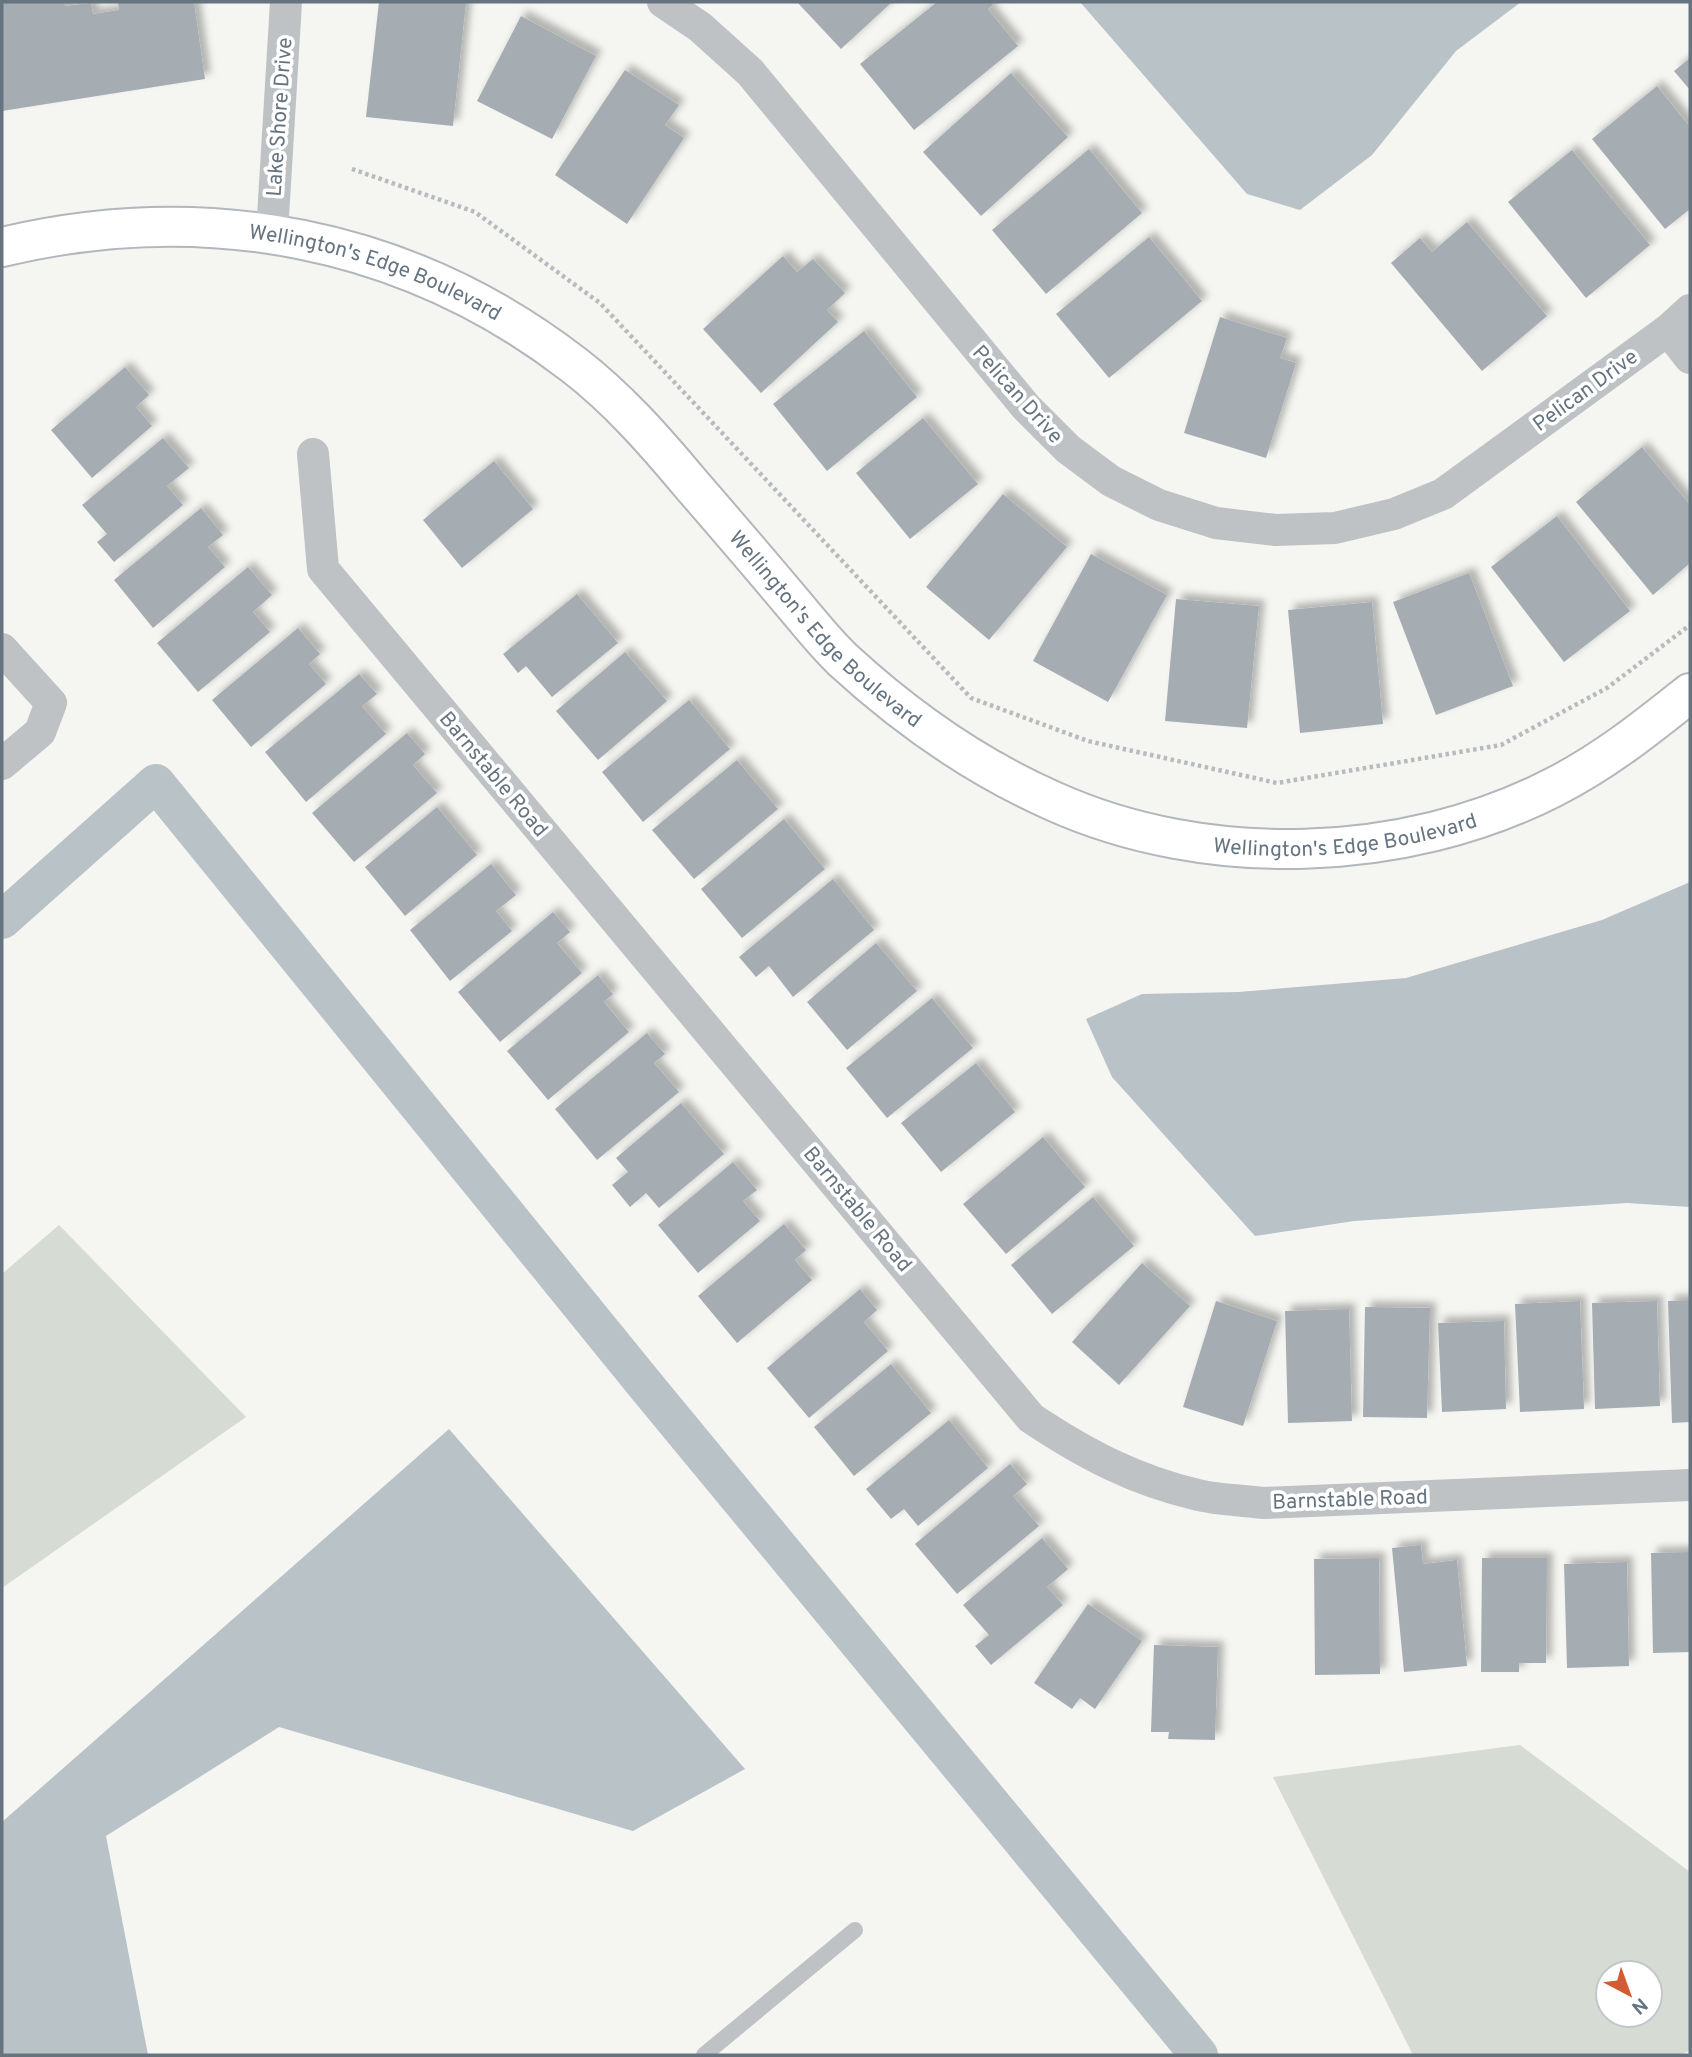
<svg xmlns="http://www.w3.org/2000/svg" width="1692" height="2057" viewBox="0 0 1692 2057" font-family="Overpass,sans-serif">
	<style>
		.green { fill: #d6dbd3; fill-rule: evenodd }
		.water { fill: #b8c2c7 }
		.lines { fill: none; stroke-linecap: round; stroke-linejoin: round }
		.canal { stroke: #b8c2c7; stroke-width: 38 }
		.building { fill: #a6adb2; filter: url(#shadow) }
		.secondary-casing { stroke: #b3b7bb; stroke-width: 42 }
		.path { stroke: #b8bbbd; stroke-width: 4.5; stroke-dasharray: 3.5 3.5; stroke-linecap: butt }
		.lane { stroke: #bec2c5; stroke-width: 16 }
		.street { stroke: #bec2c5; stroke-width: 32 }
		.secondary { stroke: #fff; stroke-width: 38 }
		.labels { text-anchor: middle; stroke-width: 7; stroke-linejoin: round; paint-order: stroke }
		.street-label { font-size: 21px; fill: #667480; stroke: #fff }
	</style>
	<defs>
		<filter id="shadow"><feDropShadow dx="6" dy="-6" stdDeviation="3.5" flood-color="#0004"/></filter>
	</defs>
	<rect width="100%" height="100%" fill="#f5f5f2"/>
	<!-- green -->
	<g class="green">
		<polygon points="59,1225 246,1417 2,1588 2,1274"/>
		<path d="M1520 1745 1690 1872V2051L1677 2055H1413L1273 1777ZM1608 1973H1650V2015H1608Z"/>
	</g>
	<!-- water -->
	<g class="water">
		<polygon points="1080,2 1521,2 1456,51 1372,155 1300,210 1247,194"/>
		<polygon points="1690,882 1690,1207 1627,1203 1354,1221 1255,1236 1112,1077 1086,1019 1142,994 1238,992 1406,978 1602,920"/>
		<polygon points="449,1429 745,1769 633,1831 279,1727 106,1836 148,2055 2,2055 2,1822"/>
	</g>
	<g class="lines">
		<!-- canal -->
		<polyline class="canal" points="2,920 156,783 651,1392 1199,2055"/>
	</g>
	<!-- building -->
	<g class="building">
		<polygon points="2,2 64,2 65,6 91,3 93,14 119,10 118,2 194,2 205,79 2,111"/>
		<polygon points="379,2 466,2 453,126 366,117"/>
		<polygon points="797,2 892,2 841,49"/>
		<polygon points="937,2 990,2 993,5 988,9 1018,46 914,130 860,64"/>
		<polygon points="521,16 596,56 552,139 477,101"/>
		<polygon points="1690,58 1690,90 1674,71"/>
		<polygon points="625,70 679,105 665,125 684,138 627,224 555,175"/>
		<polygon points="1011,73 1068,137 981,216 923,152"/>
		<polygon points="1657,86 1690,127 1690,209 1665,229 1592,139"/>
		<polygon points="1089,149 1142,213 1046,294 992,230"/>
		<polygon points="1572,150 1650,245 1586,298 1508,202"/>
		<polygon points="1467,222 1547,316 1482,371 1391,263 1420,238 1432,252"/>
		<polygon points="1149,237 1202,301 1109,378 1056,314"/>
		<polygon points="783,256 797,272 813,259 845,293 827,310 838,322 761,393 703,329"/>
		<polygon points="1220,317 1287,338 1280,358 1296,363 1266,458 1184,433"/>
		<polygon points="864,331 917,397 827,471 773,404"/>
		<polygon points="125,367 149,395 136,407 152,426 92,478 51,430"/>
		<polygon points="923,418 978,484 910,539 856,473"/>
		<polygon points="163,438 189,468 167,486 183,505 114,562 97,542 107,534 82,505"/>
		<polygon points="1642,447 1690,505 1690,563 1653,595 1576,502"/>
		<polygon points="494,461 533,509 462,568 423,520"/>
		<polygon points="1003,494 1067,547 989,640 926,587"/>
		<polygon points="201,508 223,535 208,547 225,567 153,628 114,580"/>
		<polygon points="1557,516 1630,611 1564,662 1491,567"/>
		<polygon points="1091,554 1167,595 1108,702 1033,661"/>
		<polygon points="248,567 272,595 253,612 270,632 198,692 157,643"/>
		<polygon points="1469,573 1513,686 1436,715 1393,602"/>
		<polygon points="577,594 618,643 552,697 526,666 518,673 503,654"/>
		<polygon points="1176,599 1259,606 1247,728 1165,721"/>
		<polygon points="1372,602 1383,724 1300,733 1288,610"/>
		<polygon points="298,628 320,654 309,664 326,684 251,747 212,700"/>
		<polygon points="625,652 667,701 598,760 556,711"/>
		<polygon points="359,674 377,694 362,706 386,734 306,802 265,752"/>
		<polygon points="689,700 730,749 643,822 602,772"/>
		<polygon points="407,733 425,754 413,765 437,793 354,862 312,813"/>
		<polygon points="737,760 778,809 694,879 652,830"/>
		<polygon points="437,807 477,855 405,916 365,867"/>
		<polygon points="784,819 825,869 742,938 701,889"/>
		<polygon points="491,864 516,895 496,911 512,931 450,981 410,930"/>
		<polygon points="833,879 874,930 793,997 769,966 756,977 739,957"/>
		<polygon points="553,912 570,932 557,943 582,973 500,1042 458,992"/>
		<polygon points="876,943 917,991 847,1050 807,1002"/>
		<polygon points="598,975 613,994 604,1002 629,1032 548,1100 507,1051"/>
		<polygon points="932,998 973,1048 887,1118 846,1068"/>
		<polygon points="647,1033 665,1054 654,1063 679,1092 597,1160 555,1109"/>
		<polygon points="976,1063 1015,1112 941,1172 901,1123"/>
		<polygon points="681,1103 724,1154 659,1208 646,1193 630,1207 612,1185 628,1172 616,1158"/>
		<polygon points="1043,1137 1085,1187 1006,1254 963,1204"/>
		<polygon points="733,1162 757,1190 743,1201 760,1221 698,1273 658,1225"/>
		<polygon points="1093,1197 1134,1246 1052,1314 1011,1265"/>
		<polygon points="784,1224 806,1250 795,1260 812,1280 737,1343 698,1296"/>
		<polygon points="1142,1263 1190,1306 1119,1385 1072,1342"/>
		<polygon points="860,1289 877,1310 864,1322 888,1351 809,1418 767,1368"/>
		<polygon points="1690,1300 1690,1422 1672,1423 1668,1301"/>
		<polygon points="1216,1301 1277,1321 1243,1426 1183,1407"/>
		<polygon points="1580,1301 1584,1409 1520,1412 1515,1304"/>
		<polygon points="1657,1301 1660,1406 1595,1409 1592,1303"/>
		<polygon points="1365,1307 1430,1308 1427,1418 1363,1417"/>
		<polygon points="1349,1309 1352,1421 1288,1423 1285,1311"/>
		<polygon points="1504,1321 1506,1409 1442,1412 1438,1323"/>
		<polygon points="891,1364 931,1413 854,1476 814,1427"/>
		<polygon points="949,1420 988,1468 918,1526 904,1509 891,1519 866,1489"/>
		<polygon points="1010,1464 1027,1484 1013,1496 1039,1526 957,1594 915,1544"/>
		<polygon points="1042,1538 1068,1569 1047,1587 1063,1605 991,1665 975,1646 989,1635 963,1605"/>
		<polygon points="1421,1545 1423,1564 1457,1560 1467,1666 1404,1672 1392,1548"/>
		<polygon points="1690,1552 1690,1652 1653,1653 1651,1553"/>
		<polygon points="1379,1558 1380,1674 1315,1675 1314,1559"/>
		<polygon points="1482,1558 1547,1558 1546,1663 1519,1663 1519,1672 1481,1672"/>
		<polygon points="1627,1562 1629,1666 1567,1668 1564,1564"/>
		<polygon points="1088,1604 1142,1641 1095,1709 1080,1698 1072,1709 1034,1683"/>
		<polygon points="1154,1645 1218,1647 1215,1740 1168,1739 1169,1732 1151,1732"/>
	</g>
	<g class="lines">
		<defs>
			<g id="secondary">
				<path id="s1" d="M2 247C205 199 407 236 574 365 618 399 654 440 690 483 722 520 754 557 785 594 804 616 822 640 843 660 905 717 976 767 1053 801 1206 870 1405 864 1554 787 1605 761 1646 728 1690 693"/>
			</g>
		</defs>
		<!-- secondary casing -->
		<use href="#secondary" class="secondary-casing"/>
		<!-- path -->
		<polyline class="path" points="352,169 475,212 600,303 971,698 1088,741 1277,783 1501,745 1607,688 1690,625"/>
		<!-- lane -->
		<polyline class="lane" points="704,2055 855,1930"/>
		<!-- street -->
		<g class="street">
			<polyline points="663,2 700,27 750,72 1026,407 1068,449 1111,481 1159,505 1216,523 1276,530 1335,528 1394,514 1443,494 1668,330 1690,310"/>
			<polyline points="272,233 286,2"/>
			<polyline points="1668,330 1690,358"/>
			<path d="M313 454 323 569 1031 1418C1085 1454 1134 1480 1198 1495 1219 1500 1242 1500 1263 1503L1690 1485"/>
			<polyline points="2,649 51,703 40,732 2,764"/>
		</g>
		<!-- secondary -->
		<use href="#secondary" class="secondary"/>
	</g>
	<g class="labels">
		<!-- street labels -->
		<g class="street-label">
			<text transform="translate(279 117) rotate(-86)" y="7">Lake Shore Drive</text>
			<text dy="7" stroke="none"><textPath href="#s1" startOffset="382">Wellington's Edge Boulevard</textPath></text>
			<text transform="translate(1585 390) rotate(-36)" y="7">Pelican Drive</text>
			<text transform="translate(1018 394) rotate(48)" y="7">Pelican Drive</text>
			<text dy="7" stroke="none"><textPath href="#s1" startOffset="970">Wellington's Edge Boulevard</textPath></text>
			<text transform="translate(494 774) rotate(50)" y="7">Barnstable Road</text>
			<text dy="7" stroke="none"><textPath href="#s1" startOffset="1558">Wellington's Edge Boulevard</textPath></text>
			<text transform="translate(858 1209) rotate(50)" y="7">Barnstable Road</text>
			<text transform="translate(1350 1499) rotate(-2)" y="7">Barnstable Road</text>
		</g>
	</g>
	<!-- border -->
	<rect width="1692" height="2057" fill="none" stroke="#667480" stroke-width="7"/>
	<!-- north arrow -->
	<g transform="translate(1629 1994) rotate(139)"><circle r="33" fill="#ffffff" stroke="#c2c7cc" stroke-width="2"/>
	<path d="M0-5L12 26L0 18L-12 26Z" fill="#d35b33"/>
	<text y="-10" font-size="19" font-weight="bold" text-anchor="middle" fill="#667480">N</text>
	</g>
</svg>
